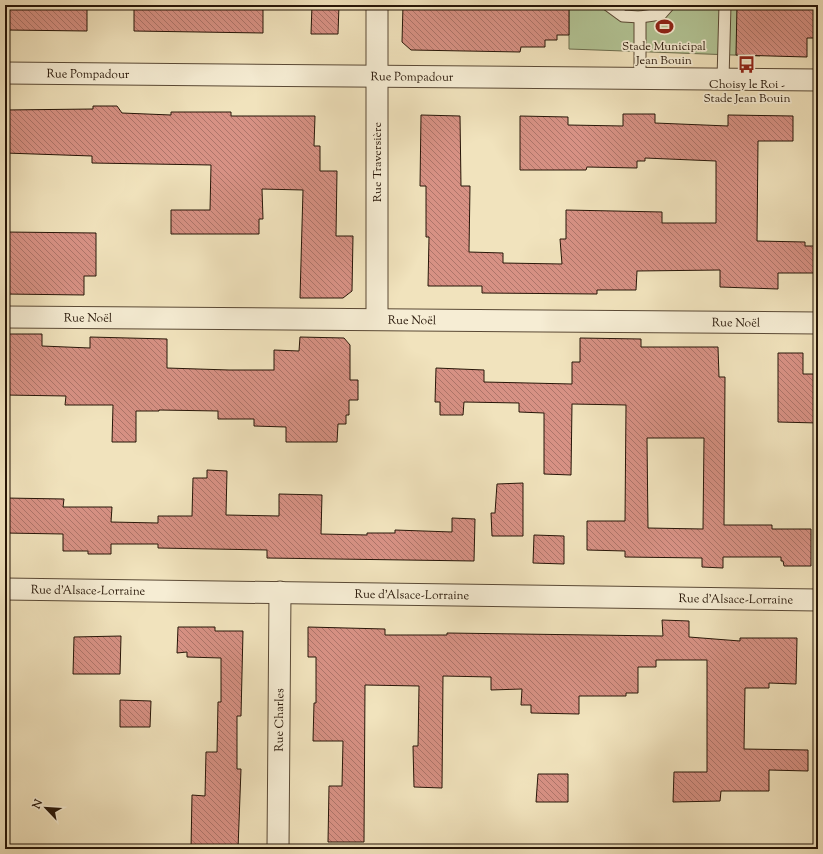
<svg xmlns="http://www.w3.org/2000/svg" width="823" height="854" viewBox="0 0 823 854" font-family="'Sorts Mill Goudy',serif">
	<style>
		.park { fill: #b3c596; stroke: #6d6e4f }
		.building { fill: url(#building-back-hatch); stroke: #271608; fill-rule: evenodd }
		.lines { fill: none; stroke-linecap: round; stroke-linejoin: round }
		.service-casing { stroke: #5a4935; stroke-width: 13 }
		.minor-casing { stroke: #5a4935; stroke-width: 23 }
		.service { stroke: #f6edd4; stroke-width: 11 }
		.minor { stroke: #f6edd4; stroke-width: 21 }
		.labels { text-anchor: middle; stroke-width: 3.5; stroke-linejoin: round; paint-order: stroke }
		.poi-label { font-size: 12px; fill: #271608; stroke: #f6edd4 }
		.street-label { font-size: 12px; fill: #271608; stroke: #f6edd4 }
	</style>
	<defs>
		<pattern id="building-back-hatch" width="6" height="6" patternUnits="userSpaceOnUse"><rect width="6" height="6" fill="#d79184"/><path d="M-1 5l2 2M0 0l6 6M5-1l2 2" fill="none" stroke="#ae756a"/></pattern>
	</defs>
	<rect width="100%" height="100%" fill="#f1e3bd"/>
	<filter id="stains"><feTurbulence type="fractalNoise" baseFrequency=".005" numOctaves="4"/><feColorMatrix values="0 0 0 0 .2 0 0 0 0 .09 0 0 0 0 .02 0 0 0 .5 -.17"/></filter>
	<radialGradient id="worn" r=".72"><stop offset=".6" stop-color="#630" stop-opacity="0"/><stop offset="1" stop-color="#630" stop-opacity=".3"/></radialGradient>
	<!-- park -->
	<polygon class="park" points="569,5 760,5 760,56 569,49"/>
	<!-- building -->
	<g class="building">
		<polygon points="6,5 87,5 87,31 6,30"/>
		<polygon points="134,5 263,5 263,33 134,31"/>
		<polygon points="312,5 339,5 338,34 311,34"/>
		<polygon points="403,5 569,5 569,35 557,35 557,40 545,40 545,47 521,47 520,52 411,50 402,42"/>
		<polygon points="737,5 818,5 818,38 807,38 807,57 736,55"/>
		<polygon points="93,106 117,106 122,113 171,115 171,112 231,112 231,116 315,116 314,146 320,146 320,171 337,171 336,236 353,236 352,291 343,298 300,298 303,190 262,189 263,219 259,219 259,234 171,234 171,210 210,210 211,165 92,163 92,156 5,153 5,110 93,109"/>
		<polygon points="623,114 655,114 655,123 728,126 728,115 793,116 793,141 758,141 757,241 805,242 805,246 818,246 818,273 778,273 778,289 720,287 720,270 637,271 636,290 597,290 597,294 482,293 482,286 428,286 429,237 426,237 426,186 420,186 421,115 460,116 461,186 470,186 469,252 503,253 503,263 562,264 560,239 566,239 566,210 662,212 662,223 716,223 716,161 645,158 645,161 637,161 637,168 587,167 586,170 520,170 520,116 568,117 568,125 623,126"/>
		<polygon points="5,232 96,233 96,276 84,276 84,295 5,294"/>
		<polygon points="5,334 42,334 42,346 90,348 90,337 167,339 167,368 229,370 274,370 274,350 299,351 300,337 344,338 350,345 350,380 358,380 358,400 349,400 349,415 346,415 346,424 338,424 337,442 286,442 286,427 254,426 254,419 218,419 218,411 159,410 159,411 136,411 136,442 112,442 113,405 65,405 66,396 5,395"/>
		<path d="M580 338 641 339V347H718L719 377H725L724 525H772V529H811V566H784L783 561H781V557H723V568L702 567V558L625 557V551L587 550V521H625L626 405 572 404 571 475 544 474V413L519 412V403L464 402 463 415H440V402H435L436 368 484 370V382L572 384V362H580ZM647 438H704L703 529 648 528Z"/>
		<polygon points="778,353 803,353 803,374 818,374 818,423 778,422"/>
		<polygon points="207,470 227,471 226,515 279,516 279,494 322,495 321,534 367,535 367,533 395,533 395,530 452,532 452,518 475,519 474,561 267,558 267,550 158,548 158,544 111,544 111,554 88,554 88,551 63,551 63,534 5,533 6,498 64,499 63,507 112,507 111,522 158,523 158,516 192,516 193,478 207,478"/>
		<polygon points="523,483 523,536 492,536 491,513 495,513 497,484"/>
		<polygon points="534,535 564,536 564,564 533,563"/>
		<polygon points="662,620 689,621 689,637 740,641 740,638 797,638 796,684 769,683 769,688 745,688 744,749 808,750 808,771 769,770 769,791 721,791 720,801 673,802 674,772 707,772 707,660 656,660 656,667 638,667 638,693 626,693 626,696 579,696 579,714 531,713 531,705 521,705 522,689 491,690 491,677 443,676 442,788 414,787 413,746 418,746 419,686 365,685 364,842 328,842 329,786 342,786 343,741 313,741 314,703 316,703 316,657 308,657 308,627 385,629 385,635 447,635 447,633 663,636"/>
		<polygon points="178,627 215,627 215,631 243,631 241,716 237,716 237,769 241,769 238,849 191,849 192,795 205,796 206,752 217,752 218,702 221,702 221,658 187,657 187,652 177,653"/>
		<polygon points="121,636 120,674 73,674 74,637"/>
		<polygon points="120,700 151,701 150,727 120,727"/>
		<polygon points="538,774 568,774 568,802 536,802"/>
	</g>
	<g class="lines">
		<defs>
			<g id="service">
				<polyline points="608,5 623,16 640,17 661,14 669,5"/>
				<polyline points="640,78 640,17"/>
				<polyline points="723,79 725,5"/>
			</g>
			<g id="minor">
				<path id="s1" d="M5 73 818 80"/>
				<path id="s2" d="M5 317 818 323"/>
				<polyline points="377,318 377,5"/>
				<path id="s3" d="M5 589 818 600"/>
				<path id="s4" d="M278 849 280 592"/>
			</g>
		</defs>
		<!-- service casing -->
		<use href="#service" class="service-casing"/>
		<!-- minor casing -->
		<use href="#minor" class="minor-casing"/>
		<!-- service -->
		<use href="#service" class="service"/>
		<!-- minor -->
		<use href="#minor" class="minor"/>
	</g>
	<!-- icons -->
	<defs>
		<symbol id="stadium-bare" viewBox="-9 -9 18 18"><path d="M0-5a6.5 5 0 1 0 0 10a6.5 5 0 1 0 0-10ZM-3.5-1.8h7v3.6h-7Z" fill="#8f2418" stroke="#f6edd4" stroke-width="2.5" paint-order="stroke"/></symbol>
		<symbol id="bus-bare" viewBox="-9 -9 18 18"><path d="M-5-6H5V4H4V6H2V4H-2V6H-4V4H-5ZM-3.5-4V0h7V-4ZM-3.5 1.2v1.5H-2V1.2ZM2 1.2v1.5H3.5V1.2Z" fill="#8f2418" stroke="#f6edd4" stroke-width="2.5" paint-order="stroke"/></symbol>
	</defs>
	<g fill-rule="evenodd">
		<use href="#stadium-bare" x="652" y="14" width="25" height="25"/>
		<use href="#bus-bare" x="734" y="52" width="25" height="25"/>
	</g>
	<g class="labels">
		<!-- poi labels -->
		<g class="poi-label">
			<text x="664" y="50">Stade Municipal<tspan x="664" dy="14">Jean Bouin</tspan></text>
			<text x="747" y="88">Choisy le Roi -<tspan x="747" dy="14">Stade Jean Bouin</tspan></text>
		</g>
		<!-- street labels -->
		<g class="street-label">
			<text dy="4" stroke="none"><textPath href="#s1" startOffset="83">Rue Pompadour</textPath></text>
			<text dy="4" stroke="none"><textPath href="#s1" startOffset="407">Rue Pompadour</textPath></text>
			<text transform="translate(377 162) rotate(-90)" y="4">Rue Traversière</text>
			<text dy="4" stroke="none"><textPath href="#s2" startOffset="83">Rue Noël</textPath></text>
			<text dy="4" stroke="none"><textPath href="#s2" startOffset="407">Rue Noël</textPath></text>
			<text dy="4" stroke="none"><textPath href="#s2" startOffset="731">Rue Noël</textPath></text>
			<text dy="4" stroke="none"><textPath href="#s3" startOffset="83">Rue d'Alsace-Lorraine</textPath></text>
			<text dy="4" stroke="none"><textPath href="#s3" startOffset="407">Rue d'Alsace-Lorraine</textPath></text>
			<text dy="4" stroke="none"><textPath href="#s3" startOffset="731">Rue d'Alsace-Lorraine</textPath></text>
			<text dy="4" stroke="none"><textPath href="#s4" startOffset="129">Rue Charles</textPath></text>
		</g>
	</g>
	<!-- margin -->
	<rect width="823" height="854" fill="none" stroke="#f1e3bd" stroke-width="20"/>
	<rect x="6" y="6" width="811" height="842" fill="none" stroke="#271608" stroke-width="2"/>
	<rect x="10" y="10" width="803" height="834" fill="none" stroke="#271608"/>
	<!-- north arrow -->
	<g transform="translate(46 808) rotate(295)" stroke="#f6edd4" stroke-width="3" paint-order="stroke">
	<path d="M0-3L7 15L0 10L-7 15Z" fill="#271608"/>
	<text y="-6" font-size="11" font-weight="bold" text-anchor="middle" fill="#271608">N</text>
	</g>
	<rect width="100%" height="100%" filter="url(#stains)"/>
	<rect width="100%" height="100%" fill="url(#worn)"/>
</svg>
